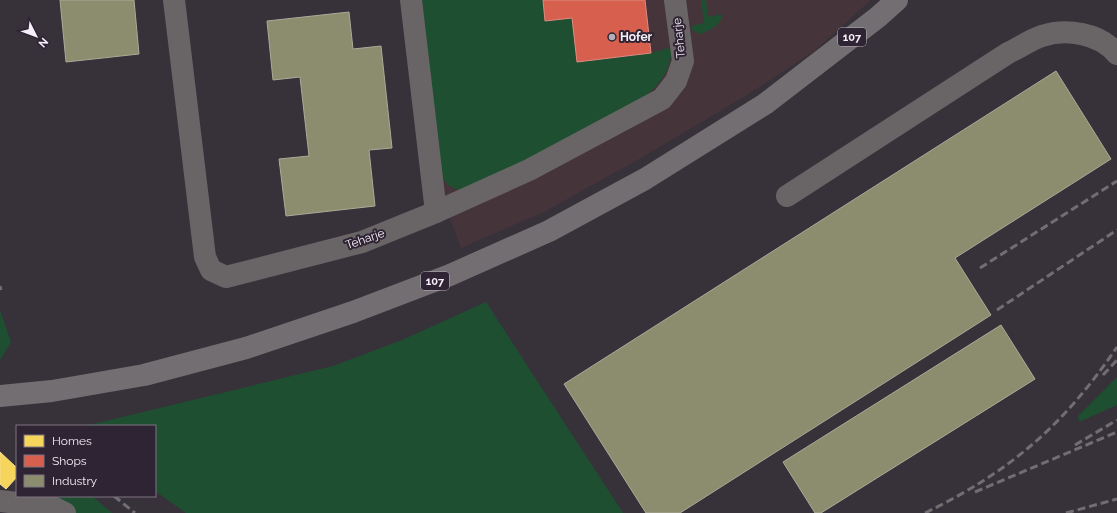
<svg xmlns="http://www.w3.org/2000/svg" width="1117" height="513" viewBox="0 0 1117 513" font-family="Raleway,sans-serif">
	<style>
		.commercial { fill: #45343a }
		.green { fill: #1e4f30 }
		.homes { fill: #f6d55c; stroke: #f6dd8b }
		.shops { fill: #d6604d; stroke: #df8b81 }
		.industry { fill: #8c8c6e; stroke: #acaa98 }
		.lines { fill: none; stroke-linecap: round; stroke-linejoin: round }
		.minor { stroke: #696567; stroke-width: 22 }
		.major { stroke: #736e71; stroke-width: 22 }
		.rail { stroke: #716e71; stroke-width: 3; stroke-dasharray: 8 4; stroke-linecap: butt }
		.poi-dot { fill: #b2adb6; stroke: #2e2433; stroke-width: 1.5 }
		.labels { text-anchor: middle; stroke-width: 4; stroke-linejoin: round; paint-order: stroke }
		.shield { fill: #2e2433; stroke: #b9b2be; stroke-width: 1 }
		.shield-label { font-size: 11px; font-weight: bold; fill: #f5eff9 }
		.poi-label { font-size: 12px; font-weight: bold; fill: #f5eff9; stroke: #2e2433; text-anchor: start }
		.street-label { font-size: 12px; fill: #f5eff9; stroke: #2e2433 }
	</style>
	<rect width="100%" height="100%" fill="#37323a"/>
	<!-- commercial -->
	<polygon class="commercial" points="422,0 871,0 813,52 744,97 641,158 544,212 461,248 450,218 441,176"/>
	<!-- green -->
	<g class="green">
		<path d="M422 0H543L546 21 572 18 577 62 651 53 669 48 672 53C666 77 660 84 641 100L463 192 448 185 441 176Z"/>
		<path d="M701 0H706L708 17 721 14 722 17C720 26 708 31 700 34L692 30 691 26 704 23Z"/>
		<polygon points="486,302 623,513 186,513 155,491 155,426 85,426 333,366 402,340"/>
		<polygon points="0,310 11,342 0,360"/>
		<polygon points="1117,377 1117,405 1079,422 1078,416"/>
		<polygon points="61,496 92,496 112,513 75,513 56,502"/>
	</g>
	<!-- homes -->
	<polygon class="homes" points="0,452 17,468 17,477 6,489 0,484"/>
	<!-- shops -->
	<polygon class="shops" points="543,0 645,0 651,53 577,62 572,18 545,21"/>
	<!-- industry -->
	<g class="industry">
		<polygon points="60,0 134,0 139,54 66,62"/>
		<polygon points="349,12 353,49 381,46 392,148 369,150 375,206 286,216 279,159 309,156 300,77 273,80 267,21"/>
		<polygon points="1056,71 1111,159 955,258 991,315 680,513 646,513 564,384"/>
		<polygon points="1001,325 1035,379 821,513 815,513 783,462"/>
	</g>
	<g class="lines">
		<!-- minor -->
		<g class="minor">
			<polyline points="174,0 205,257 211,270 226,277 362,242 436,212 529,170 662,99 676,81 683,61 675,0"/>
			<polyline points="411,0 436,212"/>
			<path d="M787 196 1008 53C1019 48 1030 40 1042 36 1066 28 1100 33 1117 54"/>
			<polyline points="0,501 53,507 65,513"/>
		</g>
		<!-- major -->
		<polyline class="major" points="0,396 52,391 144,375 246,348 353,312 450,275 549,231 645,179 765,104 878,17 897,0"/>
		<!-- rail -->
		<g class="rail">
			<polyline points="980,268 1117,181"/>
			<polyline points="0,286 1,290"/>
			<polyline points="997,310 1117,230"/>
			<polyline points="1103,375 1117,360"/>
			<polyline points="1075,445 1117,420"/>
			<polyline points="975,492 1117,432"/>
			<polyline points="114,496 135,513"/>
			<path d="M925 513C1011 471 1063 426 1117 347"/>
			<polyline points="1066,513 1117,499"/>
		</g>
	</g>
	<!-- markers -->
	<circle class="poi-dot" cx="612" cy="37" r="4"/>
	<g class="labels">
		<!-- shield labels -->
		<g class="shield">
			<rect x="838" y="28" width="28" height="18" rx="3"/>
			<rect x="421" y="272" width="28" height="18" rx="3"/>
		</g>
		<g class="shield-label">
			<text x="852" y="41">107</text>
			<text x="435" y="285">107</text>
		</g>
		<!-- poi labels -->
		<g class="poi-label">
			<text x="620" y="41">Hofer</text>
		</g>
		<!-- street labels -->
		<g class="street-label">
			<text transform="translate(679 38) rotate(-96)" y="4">Teharje</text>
			<text transform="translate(365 239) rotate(-19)" y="4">Teharje</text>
		</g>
	</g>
	<!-- legend -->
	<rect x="16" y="425" width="140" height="72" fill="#2e2433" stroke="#7e7582"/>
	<rect x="24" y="435" width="20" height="12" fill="#f6d55c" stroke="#7e7582"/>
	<text x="52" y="445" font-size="12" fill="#f5eff9">Homes</text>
	<rect x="24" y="455" width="20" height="12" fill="#d6604d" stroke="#7e7582"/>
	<text x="52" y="465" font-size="12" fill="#f5eff9">Shops</text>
	<rect x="24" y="475" width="20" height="12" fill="#8c8c6e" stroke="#7e7582"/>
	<text x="52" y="485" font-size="12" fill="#f5eff9">Industry</text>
	<!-- north arrow -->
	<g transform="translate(36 36) rotate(132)" stroke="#2e2433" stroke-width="3" paint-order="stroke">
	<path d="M0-3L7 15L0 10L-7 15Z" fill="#f5eff9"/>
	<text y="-6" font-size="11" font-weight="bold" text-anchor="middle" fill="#f5eff9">N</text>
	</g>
</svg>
